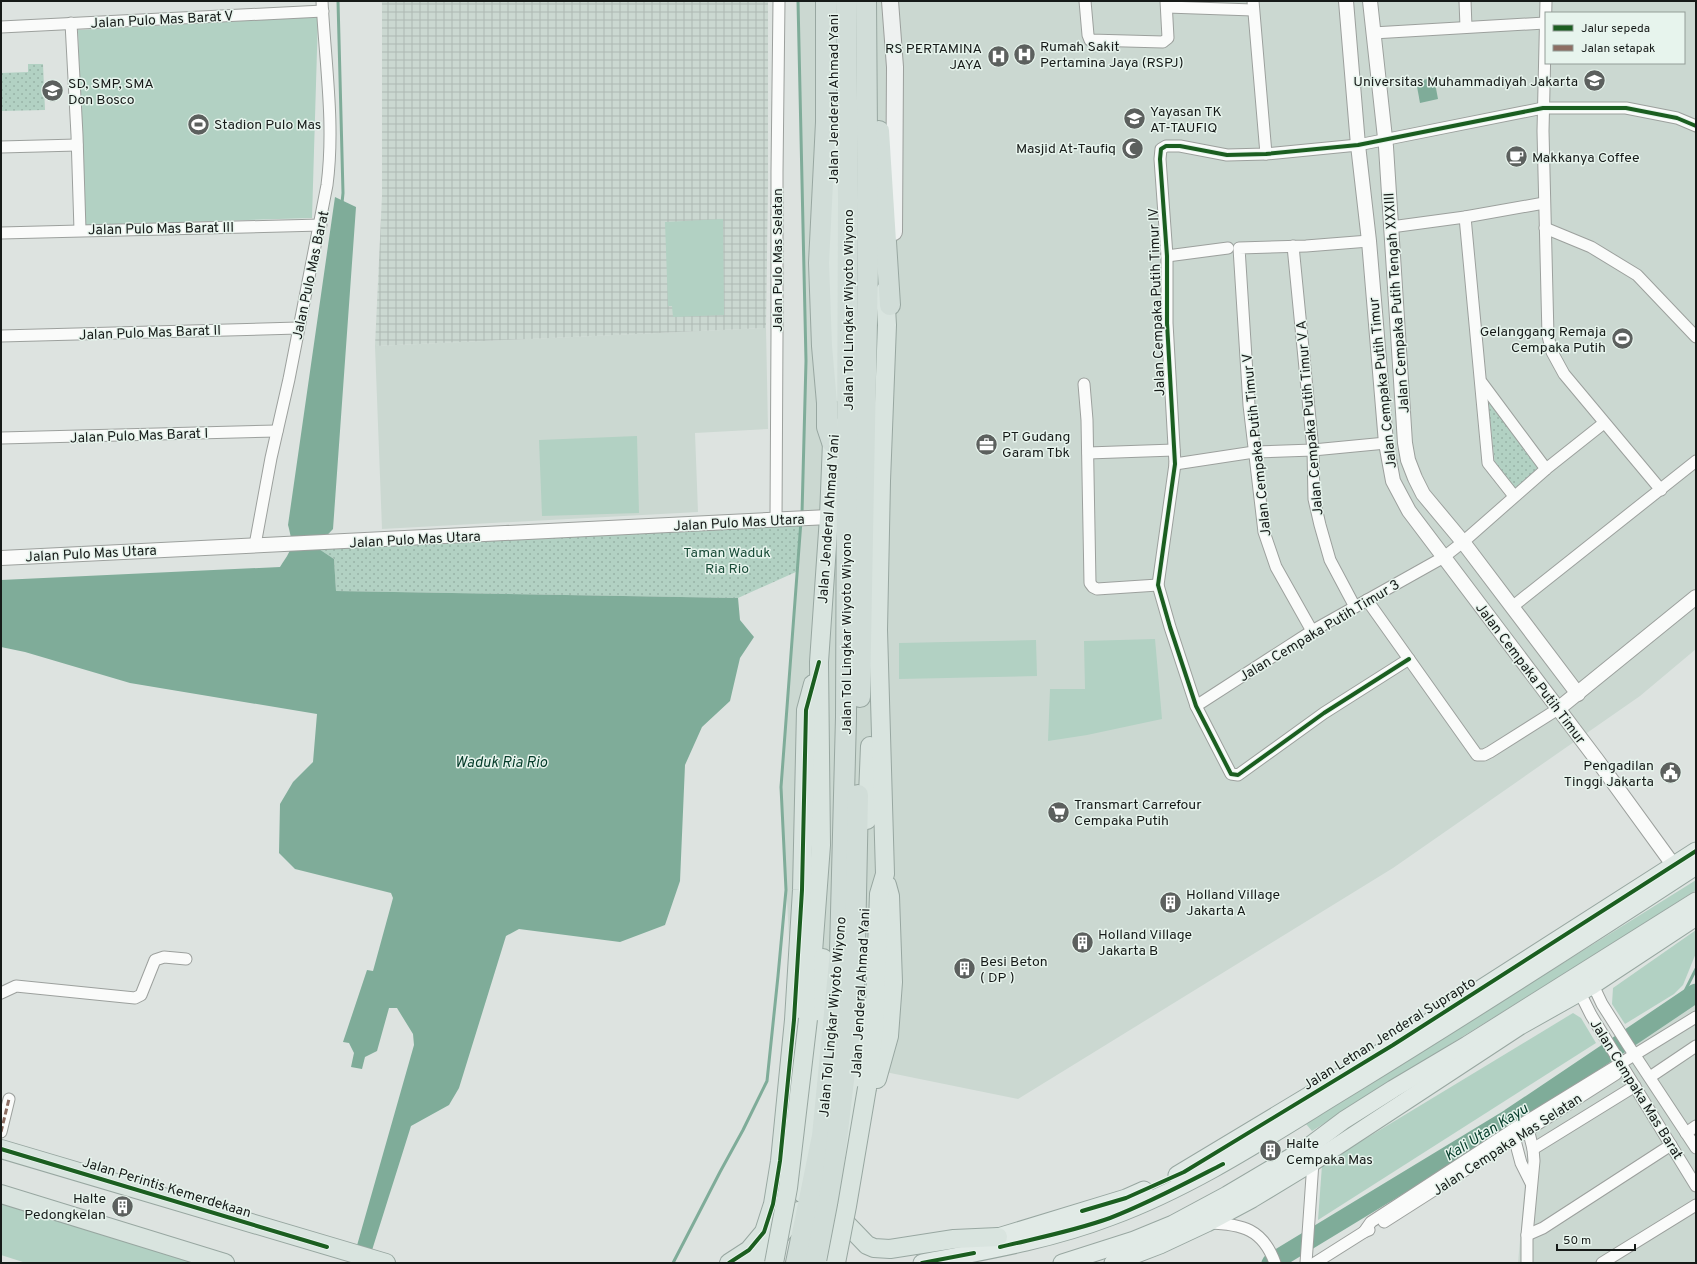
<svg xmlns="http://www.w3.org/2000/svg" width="1697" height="1264" viewBox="0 0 1697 1264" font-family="Overpass,sans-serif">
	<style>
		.built { fill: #cbd8d1; fill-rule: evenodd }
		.industrial { fill: url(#industrial-grid) }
		.green { fill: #b2d1c3 }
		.park { fill: url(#park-dots) }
		.water { fill: #7fac99 }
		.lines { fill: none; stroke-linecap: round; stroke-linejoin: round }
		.stream { stroke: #7fac99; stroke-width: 3 }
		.river { stroke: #7fac99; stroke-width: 19 }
		.minor-casing { stroke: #9ca09d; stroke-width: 13 }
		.tertiary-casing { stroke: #9ca09d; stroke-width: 16 }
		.secondary-casing { stroke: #9ca09d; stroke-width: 18 }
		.primary-casing { stroke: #98a7a1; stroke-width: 19 }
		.trunk-casing { stroke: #98a7a1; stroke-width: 20 }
		.motorway-casing { stroke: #98a7a1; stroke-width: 22 }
		.minor { stroke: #fafbfa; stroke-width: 11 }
		.tertiary { stroke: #fafbfa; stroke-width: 14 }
		.secondary { stroke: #eef1f0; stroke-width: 16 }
		.primary { stroke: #e1eae6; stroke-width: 17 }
		.trunk { stroke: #d9e4df; stroke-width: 18 }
		.motorway { stroke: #d1ddd8; stroke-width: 20 }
		.trunk-bridge-casing { stroke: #98a7a1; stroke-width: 20; stroke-linecap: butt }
		.trunk-bridge { stroke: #d9e4df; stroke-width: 18 }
		.quiet { stroke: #8d6e63; stroke-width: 3; stroke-dasharray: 6 3; stroke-linecap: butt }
		.cycleway-casing { stroke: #e7f4ed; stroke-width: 6 }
		.cycleway { stroke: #1b5e20; stroke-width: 4 }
		.labels { text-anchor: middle; stroke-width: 3; stroke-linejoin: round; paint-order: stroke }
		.street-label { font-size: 14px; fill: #161a18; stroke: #e7f4ed }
		.poi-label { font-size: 14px; fill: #161a18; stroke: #e7f4ed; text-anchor: start }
		.park-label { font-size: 14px; fill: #194b38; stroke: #e7f4ed }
		.water-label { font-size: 15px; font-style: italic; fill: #043b29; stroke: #e7f4ed }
	</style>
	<defs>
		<pattern id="industrial-grid" width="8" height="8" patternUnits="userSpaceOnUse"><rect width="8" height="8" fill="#cbd8d1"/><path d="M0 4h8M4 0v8" fill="none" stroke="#aeb9b3"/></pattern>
		<pattern id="park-dots" width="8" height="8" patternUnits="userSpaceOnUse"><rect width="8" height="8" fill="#b2d1c3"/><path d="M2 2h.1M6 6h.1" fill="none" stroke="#98b3a7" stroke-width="1.8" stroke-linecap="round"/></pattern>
	</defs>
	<rect width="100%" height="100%" fill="#dde3e0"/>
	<!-- built -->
	<g class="built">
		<path d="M798 1H1696V649L1640 696 1393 868 1018 1099 851 1065 791 976 781 787 803 500 806 357ZM1546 13H1684V63H1546Z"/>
		<polygon points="766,328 768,429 695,433 698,512 382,529 375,346"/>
		<polygon points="1696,998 1696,1263 1518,1263 1531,1113"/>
	</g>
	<!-- industrial -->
	<polygon class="industrial" points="382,1 768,1 768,186 766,328 375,346 382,196"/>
	<!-- green -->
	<g class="green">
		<polygon points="318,17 312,218 85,225 78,30"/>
		<polygon points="723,219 724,315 673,317 672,306 668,306 665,222"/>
		<polygon points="637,436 639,513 542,516 539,440"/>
		<polygon points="1155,639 1162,719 1087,735 1048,741 1050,689 1085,689 1084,641"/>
		<polygon points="1036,640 1037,676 899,679 899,643"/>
		<path d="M1696 880V890C1569 972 1439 1050 1312 1131L1306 1124Z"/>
		<polygon points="1696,930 1696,953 1683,985 1674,994 1625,1024 1612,1004 1613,988"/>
		<polygon points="1573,1013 1581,1018 1596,1043 1318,1220 1322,1165"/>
		<polygon points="1,1196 225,1263 26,1263 1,1255"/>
	</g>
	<!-- park -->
	<g class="park">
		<polygon points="28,64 43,64 45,110 1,111 1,73 28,72"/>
		<polygon points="1488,401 1539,469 1515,488 1495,464"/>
		<polygon points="801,519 798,571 738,598 336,591 334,559 316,547"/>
	</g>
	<!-- water -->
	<g class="water">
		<polygon points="1434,78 1438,99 1420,103 1416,81"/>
		<path d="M335 197 356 207 333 529 316 547 334 559 336 591 738 598 740 620 754 637 740 658 730 701 702 727 685 765 680 881 665 925 620 942 519 929 506 936 459 1088 449 1105 411 1126 368 1263H352L414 1045 413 1034 397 1008H389L377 1051 365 1057 362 1069 351 1067 354 1053 349 1043 343 1042 367 970 373 971 393 898 391 893 295 869 279 853 280 804 293 782 313 762 317 714 130 683 25 652 1 647V580L280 567C292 549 294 547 288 525Z"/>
	</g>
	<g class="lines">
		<!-- stream -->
		<g class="stream">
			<polyline points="338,1 343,193 342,203"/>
			<polyline points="798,1 806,361 802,514"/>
			<polyline points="1678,1005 1696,969"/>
			<polyline points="673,1263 720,1172 743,1130 767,1081 778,976 786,890 781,787 801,521"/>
		</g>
		<!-- river -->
		<polyline class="river" points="1271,1263 1510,1118 1696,993"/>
		<defs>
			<g id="minor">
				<polyline points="1085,1 1088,35 1090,40 1163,42 1168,38 1166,1"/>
				<polyline points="1253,1 1266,154"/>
				<polyline points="1465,1 1466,27"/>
				<polyline points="1546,1 1543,131 1548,336 1552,352 1564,374 1661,490"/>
				<polyline points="1167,7 1253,10"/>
				<polyline points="71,23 77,135 80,230"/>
				<polyline points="1,27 323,11"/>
				<polyline points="1373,33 1545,23"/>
				<polyline points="1,147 77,145"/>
				<polyline points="1465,217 1488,463 1514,496"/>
				<polyline points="1391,227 1465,217 1544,203"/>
				<polyline points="1545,228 1591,247 1637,275 1696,337"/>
				<polyline points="1,233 321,225"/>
				<polyline points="1293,246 1313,450 1314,499 1320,525 1330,560 1355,607"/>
				<polyline points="1167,256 1228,248"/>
				<polyline points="1,336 298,328"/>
				<polyline points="1482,383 1546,469"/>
				<polyline points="1084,384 1087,420 1090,583 1093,587 1097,589 1158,585"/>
				<polyline points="1,438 277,431"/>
				<polyline points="1088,453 1174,450"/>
				<polyline points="1175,464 1254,452 1313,450 1386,443"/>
				<polyline points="776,520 777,334 777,172 779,1"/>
				<path d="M255 545 271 458 289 379 327 185C335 124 325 62 322 1"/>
				<polyline points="1367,600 1477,755 1484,755 1490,752 1558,709"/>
				<polyline points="1512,607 1696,461"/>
				<polyline points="1312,631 1276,567 1264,532 1249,405 1239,248 1306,246 1369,241"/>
				<polyline points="1409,659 1324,713 1238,775 1231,774 1196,706 1170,627 1158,585 1175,464 1167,323 1167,256 1160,159 1161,149 1166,146 1180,146 1227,155 1266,154 1358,145 1543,108 1626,108 1677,118 1696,126"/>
				<polyline points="1196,706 1312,631 1444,557 1463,542 1546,469 1604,423"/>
				<polyline points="1593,985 1602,1004 1628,1045 1696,1148"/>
				<polyline points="1579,991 1591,1015 1696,1186"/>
				<polyline points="1,993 16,986 135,998 141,995 155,960 164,957 186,959"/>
				<polyline points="1650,1077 1696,1046"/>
				<polyline points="1,1132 9,1099"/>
				<polyline points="1513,1133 1521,1163 1531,1183"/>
				<polyline points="1686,1133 1696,1126"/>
				<polyline points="1533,1149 1635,1086"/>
				<polyline points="1384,1222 1616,1074"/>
				<path d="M1209 1223C1242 1224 1263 1229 1275 1263"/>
				<polyline points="1364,1232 1371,1222 1512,1130 1696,1017"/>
				<polyline points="1527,1235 1543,1228 1671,1145"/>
				<polyline points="1306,1263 1313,1162"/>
				<polyline points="1315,1263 1364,1232 1369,1230"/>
				<polyline points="1527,1263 1527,1235 1534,1161 1533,1149 1527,1125"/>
				<polyline points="1602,1263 1696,1205"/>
			</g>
			<g id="tertiary">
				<polyline points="1346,1 1358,145 1369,241 1386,443 1393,481 1409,511 1597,760 1674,866"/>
				<polyline points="1370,1 1386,147 1405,443 1408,460 1415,478 1423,494 1463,542 1578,694"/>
				<polyline points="1,558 829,517"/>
				<polyline points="1558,709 1696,597"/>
			</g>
			<polyline id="secondary" points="890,1 895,67 894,232"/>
			<g id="primary">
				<polyline points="1177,1175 1393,1045 1696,851"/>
				<polyline points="989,1242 998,1237 1126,1198 1144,1190"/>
				<path d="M922 1263C985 1251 1050 1240 1110 1217 1197 1185 1275 1132 1354 1084 1469 1013 1583 940 1696 866"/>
				<polyline points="1062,1263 1134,1240 1173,1224 1227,1195 1308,1147 1344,1120 1393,1089 1467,1045 1696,901"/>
				<polyline points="1113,1263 1160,1245 1207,1223 1252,1199 1313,1162 1520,1026 1593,985 1696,917"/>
			</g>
			<g id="trunk">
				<polyline points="833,149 834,393"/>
				<polyline points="867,820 870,746"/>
				<polyline points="808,1019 821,845 819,662 829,517 832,442 834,427"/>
				<polyline points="877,1079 889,1036 893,982 890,896 887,885"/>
				<polyline points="867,1088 874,1030 879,894 885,874 878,630 881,481 887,325 885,291"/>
				<polyline points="1,1149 386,1263"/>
				<polyline points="802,1193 824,1020 823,958"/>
				<polyline points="1,1194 225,1263"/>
				<polyline points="837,1214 867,1245 874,1248 890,1249 954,1239 998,1237"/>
				<polyline points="729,1263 749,1250 764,1232 773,1204 780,1161 794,1020 802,890 806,710 813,684"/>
				<path d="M745 1263C769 1254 784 1231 798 1211"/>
				<path d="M827 1263C833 1231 840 1199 845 1167 853 1114 859 1059 861 1006"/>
			</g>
			<g id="motorway">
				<polyline points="826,1 826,122 819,263 822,346 827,403 827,427 832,442"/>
				<polyline points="879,131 890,305"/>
				<polyline points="860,697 868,266 866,1"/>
				<polyline points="796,1263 822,1136 840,952 846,717 848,200 846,1"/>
				<polyline points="815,1263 832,1182 854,995 858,795"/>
			</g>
		</defs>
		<!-- minor casing -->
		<use href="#minor" class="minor-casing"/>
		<!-- tertiary casing -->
		<use href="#tertiary" class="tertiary-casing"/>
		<!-- secondary casing -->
		<use href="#secondary" class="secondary-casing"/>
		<!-- primary casing -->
		<use href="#primary" class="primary-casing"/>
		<!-- trunk casing -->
		<use href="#trunk" class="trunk-casing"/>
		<!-- motorway casing -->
		<use href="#motorway" class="motorway-casing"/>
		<!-- minor -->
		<use href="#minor" class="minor"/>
		<!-- tertiary -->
		<use href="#tertiary" class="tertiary"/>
		<!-- secondary -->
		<use href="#secondary" class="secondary"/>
		<!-- primary -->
		<use href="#primary" class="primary"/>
		<!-- trunk -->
		<use href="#trunk" class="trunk"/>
		<!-- motorway -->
		<use href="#motorway" class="motorway"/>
		<defs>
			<g id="trunk-bridge">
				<polyline points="774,1263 788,1188 808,1019"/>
				<polyline points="836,1263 847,1206 867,1088"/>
			</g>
		</defs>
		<!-- trunk-bridge casing -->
		<use href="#trunk-bridge" class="trunk-bridge-casing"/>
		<!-- trunk-bridge -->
		<use href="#trunk-bridge" class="trunk-bridge"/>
		<!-- quiet -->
		<polyline class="quiet" points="1,1132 9,1099"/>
		<defs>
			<g id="cycleway">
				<polyline points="1409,659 1324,713 1238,775 1231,774 1196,706 1170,627 1158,585 1175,464 1167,323 1167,256 1160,159 1161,149 1166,146 1180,146 1227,155 1266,154 1358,145 1543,108 1626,108 1677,118 1696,126"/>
				<polyline points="1,1149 327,1247"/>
				<polyline points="1082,1211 1126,1198 1184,1172 1393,1045 1696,851"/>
				<path d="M1000 1247C1037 1238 1074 1231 1110 1218 1149 1203 1186 1183 1223 1164"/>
				<polyline points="729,1263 749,1250 764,1232 773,1204 780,1161 794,1020 802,890 806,710 819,662"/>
				<polyline points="922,1263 974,1253"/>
			</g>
		</defs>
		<!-- cycleway casing -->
		<use href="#cycleway" class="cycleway-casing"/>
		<!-- cycleway -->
		<use href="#cycleway" class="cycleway"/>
	</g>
	<!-- icons -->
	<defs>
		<symbol id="hospital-disc" viewBox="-11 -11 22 22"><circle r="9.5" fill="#5c605e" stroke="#e7f4ed"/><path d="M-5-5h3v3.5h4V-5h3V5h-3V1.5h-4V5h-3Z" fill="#fff"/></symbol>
		<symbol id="university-disc" viewBox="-11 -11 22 22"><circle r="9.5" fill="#5c605e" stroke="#e7f4ed"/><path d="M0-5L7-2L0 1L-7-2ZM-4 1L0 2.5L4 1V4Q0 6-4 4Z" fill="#fff"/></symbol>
		<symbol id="school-disc" viewBox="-11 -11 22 22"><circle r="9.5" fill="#5c605e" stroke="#e7f4ed"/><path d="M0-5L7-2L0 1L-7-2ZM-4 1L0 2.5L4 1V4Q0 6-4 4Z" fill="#fff"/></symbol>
		<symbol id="stadium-disc" viewBox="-11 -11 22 22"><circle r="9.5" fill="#5c605e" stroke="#e7f4ed"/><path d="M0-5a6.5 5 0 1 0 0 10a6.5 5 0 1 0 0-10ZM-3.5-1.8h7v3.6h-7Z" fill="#fff"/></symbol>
		<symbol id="mosque-disc" viewBox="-11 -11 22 22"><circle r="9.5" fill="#5c605e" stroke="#e7f4ed"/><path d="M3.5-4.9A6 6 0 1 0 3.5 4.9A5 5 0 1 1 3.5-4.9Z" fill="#fff"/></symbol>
		<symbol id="cafe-disc" viewBox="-11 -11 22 22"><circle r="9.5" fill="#5c605e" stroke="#e7f4ed"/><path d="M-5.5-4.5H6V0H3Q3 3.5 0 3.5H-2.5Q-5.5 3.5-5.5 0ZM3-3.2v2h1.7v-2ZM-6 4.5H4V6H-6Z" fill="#fff"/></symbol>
		<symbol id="office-disc" viewBox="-11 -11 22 22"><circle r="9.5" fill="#5c605e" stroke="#e7f4ed"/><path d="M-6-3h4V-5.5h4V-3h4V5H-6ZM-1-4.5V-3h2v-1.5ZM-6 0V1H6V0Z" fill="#fff"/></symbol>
		<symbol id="civic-disc" viewBox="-11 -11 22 22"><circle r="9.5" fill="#5c605e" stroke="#e7f4ed"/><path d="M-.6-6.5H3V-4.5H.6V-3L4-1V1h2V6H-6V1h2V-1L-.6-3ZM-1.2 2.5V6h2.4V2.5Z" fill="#fff"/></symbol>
		<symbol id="supermarket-disc" viewBox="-11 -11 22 22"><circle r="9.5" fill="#5c605e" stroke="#e7f4ed"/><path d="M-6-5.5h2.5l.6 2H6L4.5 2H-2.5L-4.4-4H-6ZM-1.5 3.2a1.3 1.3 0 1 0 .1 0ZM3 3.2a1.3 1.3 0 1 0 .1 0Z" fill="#fff"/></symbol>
		<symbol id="building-disc" viewBox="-11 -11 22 22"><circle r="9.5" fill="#5c605e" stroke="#e7f4ed"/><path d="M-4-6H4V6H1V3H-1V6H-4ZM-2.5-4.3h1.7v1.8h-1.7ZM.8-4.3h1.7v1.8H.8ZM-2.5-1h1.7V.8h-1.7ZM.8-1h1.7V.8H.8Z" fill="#fff"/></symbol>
	</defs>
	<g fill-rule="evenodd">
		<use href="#hospital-disc" x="1012" y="42" width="25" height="25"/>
		<use href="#hospital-disc" x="986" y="44" width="25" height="25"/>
		<use href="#university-disc" x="1582" y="68" width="25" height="25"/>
		<use href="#school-disc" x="40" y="78" width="25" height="25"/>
		<use href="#school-disc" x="1122" y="106" width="25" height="25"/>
		<use href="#stadium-disc" x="186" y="112" width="25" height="25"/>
		<use href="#mosque-disc" x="1120" y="136" width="25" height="25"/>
		<use href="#cafe-disc" x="1504" y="144" width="25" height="25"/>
		<use href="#stadium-disc" x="1610" y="326" width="25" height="25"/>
		<use href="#office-disc" x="974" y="432" width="25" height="25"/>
		<use href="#civic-disc" x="1658" y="760" width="25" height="25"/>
		<use href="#supermarket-disc" x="1046" y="800" width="25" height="25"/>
		<use href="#building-disc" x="1158" y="890" width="25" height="25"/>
		<use href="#building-disc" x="1070" y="930" width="25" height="25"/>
		<use href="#building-disc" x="952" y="956" width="25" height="25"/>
		<use href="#building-disc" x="1258" y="1138" width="25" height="25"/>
		<use href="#building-disc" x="110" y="1194" width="25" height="25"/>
	</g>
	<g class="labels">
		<!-- street labels -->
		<g class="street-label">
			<text transform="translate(162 19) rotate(-3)" y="5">Jalan Pulo Mas Barat V</text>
			<text transform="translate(833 99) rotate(-90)" y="5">Jalan Jenderal Ahmad Yani</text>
			<text transform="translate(161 228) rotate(-1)" y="5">Jalan Pulo Mas Barat III</text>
			<text transform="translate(777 260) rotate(-90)" y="5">Jalan Pulo Mas Selatan</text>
			<text transform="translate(310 275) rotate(-78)" y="5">Jalan Pulo Mas Barat</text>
			<text transform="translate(1156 302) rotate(-92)" y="5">Jalan Cempaka Putih Timur IV</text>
			<text transform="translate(1396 303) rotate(-94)" y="5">Jalan Cempaka Putih Tengah XXXIII</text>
			<text transform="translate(848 310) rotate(-90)" y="5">Jalan Tol Lingkar Wiyoto Wiyono</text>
			<text transform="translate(150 332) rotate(-2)" y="5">Jalan Pulo Mas Barat II</text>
			<text transform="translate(1382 383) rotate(-96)" y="5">Jalan Cempaka Putih Timur</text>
			<text transform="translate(1309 418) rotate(-95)" y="5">Jalan Cempaka Putih Timur V A</text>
			<text transform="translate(139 435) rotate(-2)" y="5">Jalan Pulo Mas Barat I</text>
			<text transform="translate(1256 445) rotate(-96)" y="5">Jalan Cempaka Putih Timur V</text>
			<text transform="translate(828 519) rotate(-86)" y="5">Jalan Jenderal Ahmad Yani</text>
			<text transform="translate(739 522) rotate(-3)" y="5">Jalan Pulo Mas Utara</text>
			<text transform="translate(415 539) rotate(-3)" y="5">Jalan Pulo Mas Utara</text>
			<text transform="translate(91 553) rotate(-3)" y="5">Jalan Pulo Mas Utara</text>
			<text transform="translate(1319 630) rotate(-31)" y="5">Jalan Cempaka Putih Timur 3</text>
			<text transform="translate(846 634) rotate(-90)" y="5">Jalan Tol Lingkar Wiyoto Wiyono</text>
			<text transform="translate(1531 673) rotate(53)" y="5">Jalan Cempaka Putih Timur</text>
			<text transform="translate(860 993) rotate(-87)" y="5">Jalan Jenderal Ahmad Yani</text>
			<text transform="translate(832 1017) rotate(-85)" y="5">Jalan Tol Lingkar Wiyoto Wiyono</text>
			<text transform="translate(1389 1033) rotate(-32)" y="5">Jalan Letnan Jenderal Suprapto</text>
			<text transform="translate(1637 1089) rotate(58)" y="5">Jalan Cempaka Mas Barat</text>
			<text transform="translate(1507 1144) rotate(-33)" y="5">Jalan Cempaka Mas Selatan</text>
			<text transform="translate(167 1187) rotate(17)" y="5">Jalan Perintis Kemerdekaan</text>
		</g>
		<!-- poi labels -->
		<g class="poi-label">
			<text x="1040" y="51">Rumah Sakit<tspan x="1040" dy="16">Pertamina Jaya (RSPJ)</tspan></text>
			<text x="982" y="53" text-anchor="end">RS PERTAMINA<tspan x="982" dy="16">JAYA</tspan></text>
			<text x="1578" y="86" text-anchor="end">Universitas Muhammadiyah Jakarta</text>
			<text x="68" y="88">SD, SMP, SMA<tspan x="68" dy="16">Don Bosco</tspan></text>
			<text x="1150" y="116">Yayasan TK<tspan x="1150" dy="16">AT-TAUFIQ</tspan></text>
			<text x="214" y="129">Stadion Pulo Mas</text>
			<text x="1116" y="153" text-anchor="end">Masjid At-Taufiq</text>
			<text x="1532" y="162">Makkanya Coffee</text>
			<text x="1606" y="336" text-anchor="end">Gelanggang Remaja<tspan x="1606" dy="16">Cempaka Putih</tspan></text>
			<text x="1002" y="441">PT Gudang<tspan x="1002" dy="16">Garam Tbk</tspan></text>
			<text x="1654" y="770" text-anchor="end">Pengadilan<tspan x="1654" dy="16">Tinggi Jakarta</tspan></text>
			<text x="1074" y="809">Transmart Carrefour<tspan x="1074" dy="16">Cempaka Putih</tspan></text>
			<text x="1186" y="899">Holland Village<tspan x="1186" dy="16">Jakarta A</tspan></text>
			<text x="1098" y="939">Holland Village<tspan x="1098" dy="16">Jakarta B</tspan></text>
			<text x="980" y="966">Besi Beton<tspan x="980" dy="16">( DP )</tspan></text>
			<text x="1286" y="1148">Halte<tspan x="1286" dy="16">Cempaka Mas</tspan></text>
			<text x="106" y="1203" text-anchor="end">Halte<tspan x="106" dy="16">Pedongkelan</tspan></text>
		</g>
		<!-- park labels -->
		<g class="park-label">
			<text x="727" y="557">Taman Waduk<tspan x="727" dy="16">Ria Rio</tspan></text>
		</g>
		<!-- water labels -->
		<g class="water-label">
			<text x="501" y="767">Waduk Ria Rio</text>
			<text transform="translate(1486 1132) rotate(-32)" y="5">Kali Utan Kayu</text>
		</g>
	</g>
	<!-- border -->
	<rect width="1697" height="1264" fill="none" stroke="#161a18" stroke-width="4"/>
	<!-- legend -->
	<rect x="1545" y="12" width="140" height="52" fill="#e7f4ed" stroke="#939d98"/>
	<rect x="1553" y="25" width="20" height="6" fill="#1b5e20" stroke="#939d98"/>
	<text x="1581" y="32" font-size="12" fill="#161a18">Jalur sepeda</text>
	<rect x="1553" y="45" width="20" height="6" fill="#8d6e63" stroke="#939d98"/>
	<text x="1581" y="52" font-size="12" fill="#161a18">Jalan setapak</text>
	<!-- scale -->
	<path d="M1557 1244v6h78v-6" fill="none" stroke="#161a18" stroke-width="2"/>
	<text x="1563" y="1244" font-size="12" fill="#161a18" stroke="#e7f4ed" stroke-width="3" paint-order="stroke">50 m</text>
</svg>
